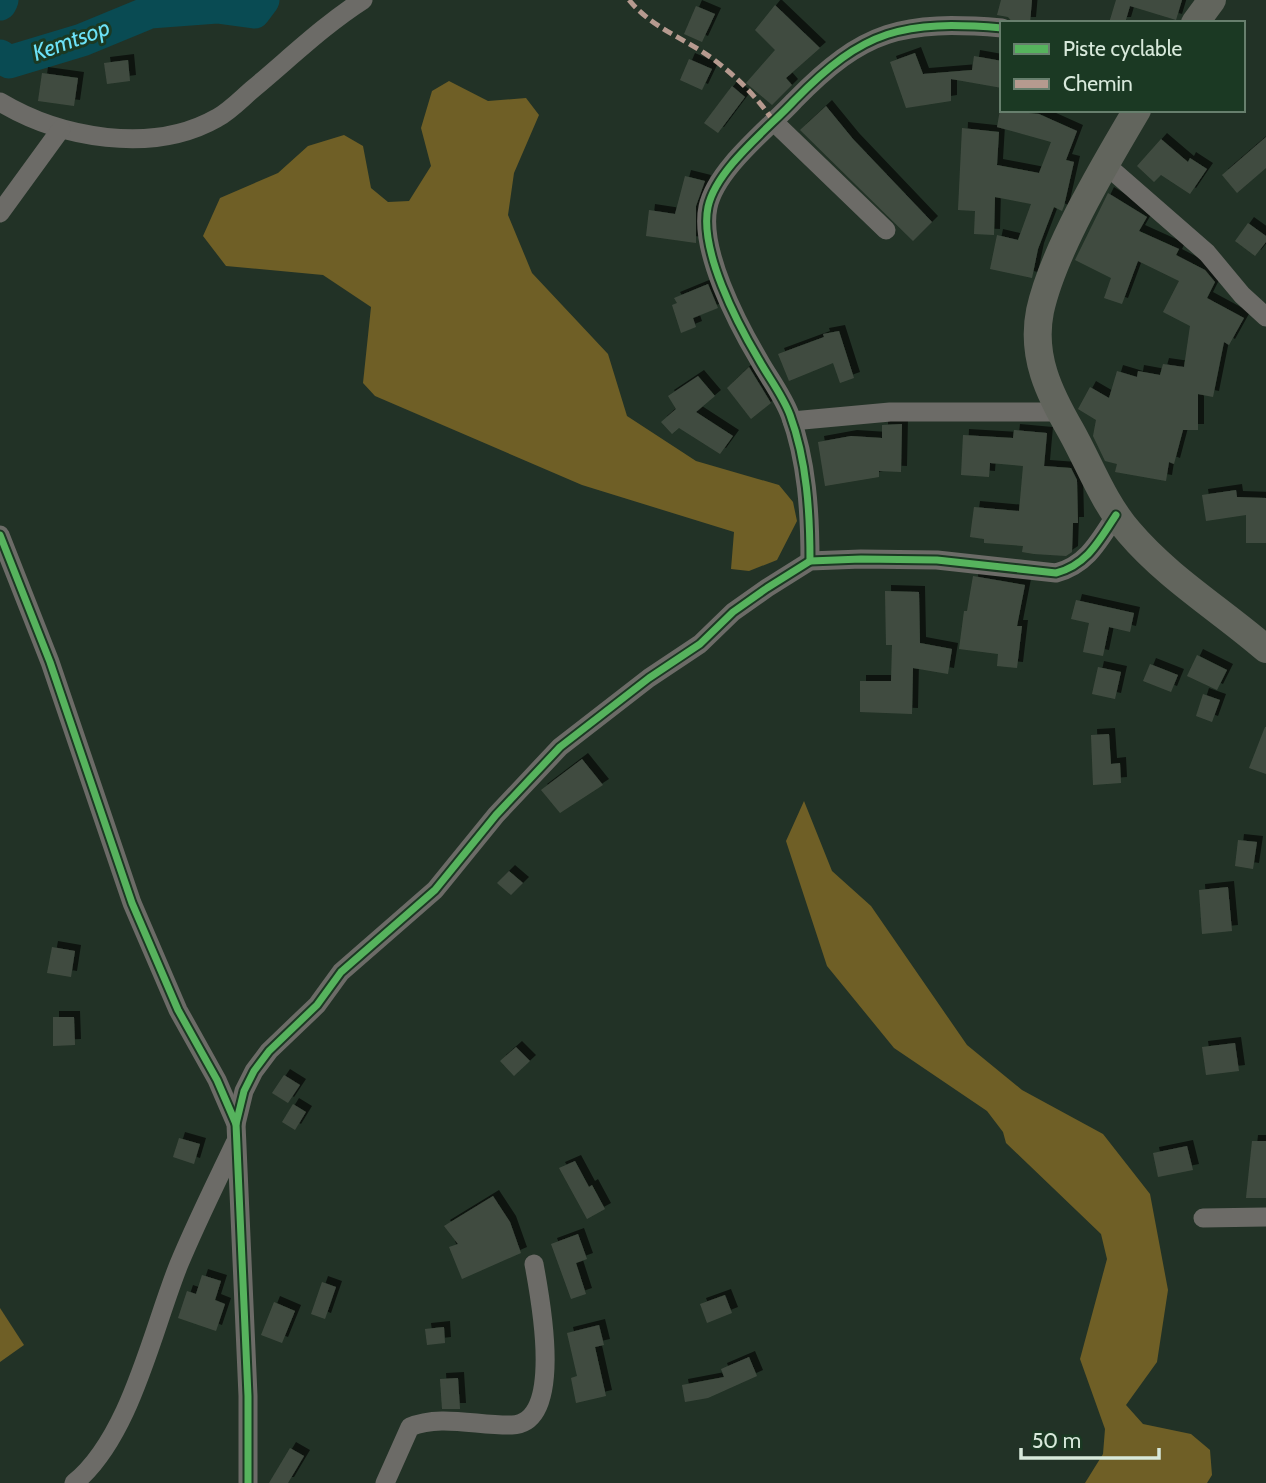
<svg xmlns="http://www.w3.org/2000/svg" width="1266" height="1483" viewBox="0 0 1266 1483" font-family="Cabin,sans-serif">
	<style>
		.forest { fill: #6f5f26 }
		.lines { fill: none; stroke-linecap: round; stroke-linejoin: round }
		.river { stroke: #094b53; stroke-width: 33 }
		.building { fill: #414c40; filter: url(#shadow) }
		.street { stroke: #6c6b67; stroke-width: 19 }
		.secondary { stroke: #62655d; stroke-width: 28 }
		.quiet { stroke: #b69a8f; stroke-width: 5; stroke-dasharray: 10 5; stroke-linecap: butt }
		.cycleway-casing { stroke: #1b3923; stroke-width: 11 }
		.cycleway { stroke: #56b35d; stroke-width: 7 }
		.labels { text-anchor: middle; stroke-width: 6; stroke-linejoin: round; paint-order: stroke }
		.water-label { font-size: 23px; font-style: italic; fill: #6ce2f7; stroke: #1b3923 }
	</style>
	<defs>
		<filter id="shadow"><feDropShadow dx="6" dy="-6" stdDeviation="0" flood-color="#0009"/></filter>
	</defs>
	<rect width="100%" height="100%" fill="#223226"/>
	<!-- forest -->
	<g class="forest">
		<polygon points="449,81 488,101 526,98 539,115 514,173 508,215 532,273 608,354 627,416 696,461 779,485 793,502 797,521 777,560 749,571 731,569 734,532 582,485 375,396 363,383 371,307 323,275 226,266 203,236 220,198 278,173 308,146 344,135 363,146 371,188 388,202 409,201 431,166 421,128 432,91"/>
		<polygon points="804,801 832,871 871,906 967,1045 1022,1090 1103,1134 1150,1194 1168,1290 1157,1362 1126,1405 1143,1424 1191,1434 1210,1450 1212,1475 1207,1483 1085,1483 1103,1454 1105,1429 1080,1359 1107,1259 1101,1234 1006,1143 1003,1132 987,1111 894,1048 827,966 786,841"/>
		<polygon points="0,1308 24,1345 0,1362"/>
	</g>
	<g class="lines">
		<!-- river -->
		<g class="river">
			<polyline points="0,4 2,0"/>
			<polyline points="0,56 9,62 82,40 150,12 217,7 254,12 263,0"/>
		</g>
	</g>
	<!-- building -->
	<g class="building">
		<polygon points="1001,0 1032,0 1030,23 1013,23 1008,17 997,15"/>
		<polygon points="1116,0 1182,0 1176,20 1130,6 1125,23 1109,23"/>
		<polygon points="775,5 820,48 786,78 792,85 772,105 746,83 775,50 755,30"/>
		<polygon points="696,6 715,14 702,42 684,34"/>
		<polygon points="915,53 923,74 972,70 974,56 1002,61 1002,88 951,79 951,101 906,108 890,62"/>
		<polygon points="689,59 712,69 702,90 680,80"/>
		<polygon points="128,60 130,81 107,84 104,63"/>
		<polygon points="42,73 78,78 74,106 38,101"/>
		<polygon points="732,86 745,97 718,133 704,123"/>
		<polygon points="826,106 853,139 932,222 913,241 800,130"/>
		<polygon points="1000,110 1039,114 1077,131 1066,160 1074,162 1064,206 1062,211 1054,207 1038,249 1032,278 990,269 997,235 1018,240 1031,204 995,197 994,235 974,234 975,211 958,210 962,128 999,132 997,165 1039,173 1051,142 997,127"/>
		<polygon points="1266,137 1266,168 1237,193 1222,175"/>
		<polygon points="1161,139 1188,162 1190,158 1207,169 1190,194 1161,175 1154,182 1137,166"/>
		<polygon points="685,176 705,181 696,206 696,243 646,236 649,210 675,214"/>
		<polygon points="1108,193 1147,217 1139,231 1179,249 1176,255 1205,270 1215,282 1207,298 1244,318 1229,345 1224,342 1213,397 1198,394 1198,430 1183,430 1174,464 1169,462 1166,481 1115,472 1117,464 1105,461 1093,436 1096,420 1078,409 1090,387 1109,398 1117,371 1137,377 1138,371 1160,375 1163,364 1184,367 1190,326 1163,312 1179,281 1138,261 1122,304 1104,298 1111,278 1075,260"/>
		<polygon points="1248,223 1266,236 1266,242 1255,256 1235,241"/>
		<polygon points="708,284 718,308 693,318 696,327 681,333 672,305 677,303 674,298"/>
		<polygon points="839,331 854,378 840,383 833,363 789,381 778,354 824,337 823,334"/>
		<polygon points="749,367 771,403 751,419 727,388"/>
		<polygon points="698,376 715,396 696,412 733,436 720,454 679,428 672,434 661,422 676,409 668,396"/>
		<polygon points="902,424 901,472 879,471 879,477 825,486 818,442 851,436 882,438 882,425"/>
		<polygon points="1014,430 1047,433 1044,466 1071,468 1077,480 1078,523 1073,523 1072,552 1066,556 1034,554 1022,552 1023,546 984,543 984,539 970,537 974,507 1019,511 1023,466 990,463 989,477 961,475 963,435 1013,438"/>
		<polygon points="1236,490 1237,497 1266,498 1266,543 1246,543 1246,515 1206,521 1202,495"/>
		<polygon points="973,576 1025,585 1017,626 1022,626 1017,668 997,666 998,654 959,649 964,611 967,611"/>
		<polygon points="885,591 919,592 920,643 952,649 948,674 913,668 912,714 860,712 860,681 891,681 892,645 886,645"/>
		<polygon points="1076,600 1134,613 1130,632 1109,627 1103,656 1083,652 1089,623 1071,619"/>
		<polygon points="1197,655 1227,670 1217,690 1187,676"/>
		<polygon points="1150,664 1178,675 1171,692 1143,681"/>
		<polygon points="1098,667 1121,672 1115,699 1092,694"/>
		<polygon points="1203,694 1220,700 1212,722 1196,716"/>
		<polygon points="1265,727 1266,727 1266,774 1249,768"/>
		<polygon points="1109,734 1111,764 1120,763 1121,783 1093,785 1091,735"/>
		<polygon points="582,759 603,785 560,813 541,790"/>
		<polygon points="1238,840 1257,842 1253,869 1235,866"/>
		<polygon points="509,871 523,883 511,895 497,883"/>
		<polygon points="1228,887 1232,931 1202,934 1199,890"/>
		<polygon points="52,947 75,951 71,977 47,973"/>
		<polygon points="53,1017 74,1017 75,1045 53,1046"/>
		<polygon points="1235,1043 1239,1071 1206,1075 1202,1047"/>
		<polygon points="516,1047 530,1061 514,1076 500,1061"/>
		<polygon points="284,1075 300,1085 288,1103 272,1093"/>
		<polygon points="293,1104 306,1112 295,1130 282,1122"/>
		<polygon points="179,1138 200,1144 194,1164 173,1157"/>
		<polygon points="1252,1141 1266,1141 1266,1198 1246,1198"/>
		<polygon points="1187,1146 1193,1170 1158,1177 1153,1153"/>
		<polygon points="575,1161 589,1187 592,1185 605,1209 587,1219 559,1168"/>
		<polygon points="493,1196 510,1222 521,1253 462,1279 449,1247 458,1244 444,1226"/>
		<polygon points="578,1234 587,1259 576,1263 586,1294 571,1299 551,1244"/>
		<polygon points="202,1275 221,1281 215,1300 225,1304 216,1331 178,1318 187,1291 196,1294"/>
		<polygon points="322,1282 336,1287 325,1319 311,1314"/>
		<polygon points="725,1295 732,1313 707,1323 700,1304"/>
		<polygon points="274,1302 295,1311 282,1343 261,1335"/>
		<polygon points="599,1325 604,1345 595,1347 606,1396 576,1403 571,1378 577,1376 567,1333"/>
		<polygon points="444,1327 445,1343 427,1345 425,1329"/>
		<polygon points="749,1357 757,1376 708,1398 685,1402 682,1385 724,1377 721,1369"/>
		<polygon points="458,1378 460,1409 442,1409 440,1379"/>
		<polygon points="290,1448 304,1456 288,1483 269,1483"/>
	</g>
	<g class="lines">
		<!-- street -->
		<g class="street">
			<path d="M0 102C60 138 152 155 217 118 230 111 242 98 254 88 290 58 324 25 363 0"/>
			<polyline points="774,122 886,230"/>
			<polyline points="1105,164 1207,253 1242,295 1266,317"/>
			<polyline points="0,213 61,129"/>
			<polyline points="792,421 890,412 1059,412"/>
			<polyline points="0,535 50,662 132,903 178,1010 217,1080 236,1124 248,1396 248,1483"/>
			<path d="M810 561C810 513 807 461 790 415 783 396 769 378 759 360 737 323 699 250 708 207 716 169 768 129 794 101 864 29 903 20 1002 28"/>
			<path d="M236 1124 244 1091 254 1071 269 1051 317 1005 341 972 435 890 496 815 560 747 649 678 700 644 733 612 767 588 810 561 861 559 937 560 1056 573C1087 565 1099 541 1116 515"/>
			<polyline points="1203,1218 1266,1217"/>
			<path d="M74 1483C130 1438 152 1331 179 1264 196 1223 216 1183 235 1143"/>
			<path d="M385 1483 410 1427C440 1414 478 1426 512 1425 565 1423 540 1297 534 1264"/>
		</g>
		<!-- secondary -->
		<g class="secondary">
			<polyline points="1195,23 1212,0"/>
			<path d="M1137 110C1105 164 1053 251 1040 311 1031 356 1049 393 1071 431 1090 465 1103 502 1129 532 1168 578 1221 610 1266 649"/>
		</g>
		<!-- quiet -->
		<path class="quiet" d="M629 0C652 28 684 38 713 59 737 77 757 97 774 122"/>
		<defs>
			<g id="cycleway">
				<polyline points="0,535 50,662 132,903 178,1010 217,1080 236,1124 248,1396 248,1483"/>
				<path d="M810 561C810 513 807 461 790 415 783 396 769 378 759 360 737 323 699 250 708 207 716 169 768 129 794 101 864 29 903 20 1002 28"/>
				<path d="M236 1124 244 1091 254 1071 269 1051 317 1005 341 972 435 890 496 815 560 747 649 678 700 644 733 612 767 588 810 561 861 559 937 560 1056 573C1087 565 1099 541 1116 515"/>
			</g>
		</defs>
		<!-- cycleway casing -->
		<use href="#cycleway" class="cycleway-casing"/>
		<!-- cycleway -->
		<use href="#cycleway" class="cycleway"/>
	</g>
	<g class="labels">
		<!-- water labels -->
		<g class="water-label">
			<text transform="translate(71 40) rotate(-20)" y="8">Kemtsop</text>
		</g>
	</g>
	<!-- legend -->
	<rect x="1000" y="21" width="245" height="91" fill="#1b3923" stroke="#677f6d" stroke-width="2"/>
	<rect x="1014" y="44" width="35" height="10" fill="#56b35d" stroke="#677f6d" stroke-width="2"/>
	<text x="1063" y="56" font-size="21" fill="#d8e9db">Piste cyclable</text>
	<rect x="1014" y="79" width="35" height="10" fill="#b69a8f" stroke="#677f6d" stroke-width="2"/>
	<text x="1063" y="91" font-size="21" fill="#d8e9db">Chemin</text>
	<!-- scale -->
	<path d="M1021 1448v10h138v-10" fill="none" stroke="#d8e9db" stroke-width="3.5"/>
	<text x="1032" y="1448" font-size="21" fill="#d8e9db" stroke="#1b3923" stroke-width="5" paint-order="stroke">50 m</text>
</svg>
